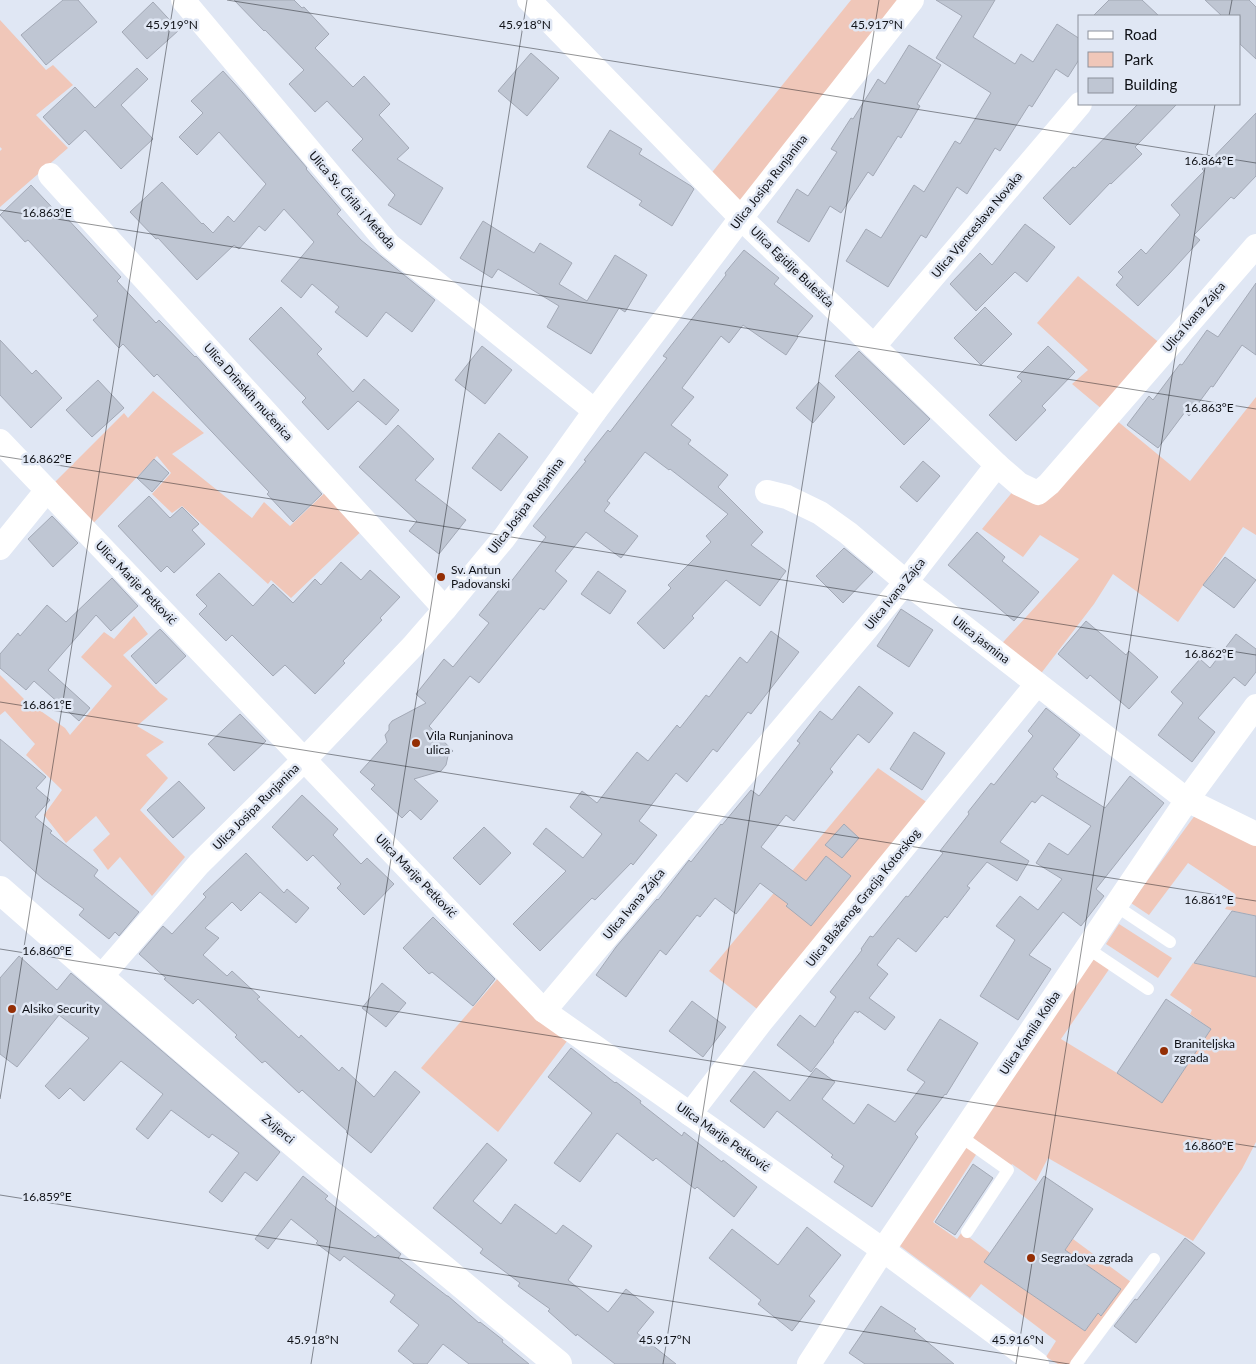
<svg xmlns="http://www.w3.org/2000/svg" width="1256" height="1364" viewBox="0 0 1256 1364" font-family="Lato,sans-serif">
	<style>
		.green { fill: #f0c7b9 }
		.building { fill: #bfc6d3; stroke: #a3a9b6 }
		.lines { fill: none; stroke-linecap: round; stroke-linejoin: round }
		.service { stroke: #fff; stroke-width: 12 }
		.minor { stroke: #fff; stroke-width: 24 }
		.secondary { stroke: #fff; stroke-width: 28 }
		.ticks { fill: none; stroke: #0f1116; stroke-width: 1; stroke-opacity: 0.45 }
		.poi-dot { fill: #942e04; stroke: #e0e7f4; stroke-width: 2 }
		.labels { text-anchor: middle; stroke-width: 5; stroke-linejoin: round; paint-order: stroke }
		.street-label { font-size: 12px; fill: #0f1116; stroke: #e0e7f4 }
		.poi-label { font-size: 12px; fill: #0f1116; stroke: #e0e7f4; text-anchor: start }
		.ticks-label { font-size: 12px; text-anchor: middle; fill: #0f1116; stroke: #e0e7f4; stroke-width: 5; stroke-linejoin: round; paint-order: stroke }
	</style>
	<rect width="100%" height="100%" fill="#e0e7f4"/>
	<!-- green -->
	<g class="green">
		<polygon points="851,0 912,0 739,206 705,181"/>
		<polygon points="0,20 46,70 53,65 73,85 36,115 68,148 0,207 0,151 2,149 0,147"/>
		<polygon points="1078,276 1167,349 1110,415 1190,481 1256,397 1256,535 1243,527 1178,622 1113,574 1094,604 1036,680 995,651 1079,559 1040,535 1023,557 982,529 1019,484 1037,493 1109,415 1072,384 1088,370 1037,323"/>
		<polygon points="153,391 204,433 172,454 252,518 264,502 290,526 333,485 369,524 291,598 271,580 268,584 182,506 172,513 152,494 171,473 157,456 86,531 47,490 124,413 128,418"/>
		<polygon points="134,616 148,634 123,655 160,693 168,699 137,726 164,742 146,755 168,778 140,810 185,857 152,896 120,857 108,870 93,850 110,834 96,816 66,843 44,815 62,790 26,755 35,744 5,711 0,715 0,675 25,700 65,728 70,735 112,686 81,657 104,632 114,639"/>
		<polygon points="878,768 935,808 766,1016 709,971"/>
		<polygon points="1201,807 1256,834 1256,916 1225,909 1235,894 1188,863 1149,915 1131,903"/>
		<polygon points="1119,924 1172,958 1158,978 1106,944"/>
		<polygon points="1087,948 1112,965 1061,1039 1117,1073 1162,1103 1211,1029 1190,1014 1192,1010 1170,995 1193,963 1256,977 1256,1142 1242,1169 1193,1241 1048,1158 1036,1181 1012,1164 1008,1170 979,1150 933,1222 957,1239 962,1232 990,1253 985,1262 1085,1331 1116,1286 1065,1250 1073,1239 1135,1285 1076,1364 1058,1364 1046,1357 1056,1341 981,1284 970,1298 896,1243"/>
		<polygon points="505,970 574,1032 498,1132 421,1068"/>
	</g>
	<!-- building -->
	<g class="building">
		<polygon points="63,0 78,0 97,22 46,65 21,35"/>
		<polygon points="234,0 294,0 302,8 304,7 329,34 315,48 353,87 364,76 390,104 379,115 409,148 397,159 443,188 421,225 388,205 395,195 352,150 363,139 327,101 315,112 289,84 304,70 265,30 264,31"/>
		<polygon points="936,0 995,0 973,37 1015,64 1021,54 1033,62 1057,24 1080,39 1080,58 1068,77 1056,69 1032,107 1029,105 1000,151 995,148 967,194 957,187 926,238 921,235 888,287 846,261 866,229 881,238 914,185 924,192 955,141 960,144 991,93 936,58 962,16"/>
		<polygon points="1109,0 1142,0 1159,16 1093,16"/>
		<polygon points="1205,0 1249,0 1256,7 1256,59 1240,44 1240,16 1222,16"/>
		<polygon points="153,2 179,30 147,59 122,32"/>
		<polygon points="909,45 941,65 917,104 920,106 901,138 898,136 873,176 868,172 841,213 830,206 809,242 777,222 797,189 808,196 837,152 831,149 851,118 853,119 878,79 885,84"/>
		<polygon points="531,53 559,78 527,116 498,91"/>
		<polygon points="137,68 148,79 121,105 153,139 121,169 85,130 69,145 43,117 75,87 95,108"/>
		<polygon points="223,71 242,92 307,168 306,169 341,210 337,214 361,240 435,300 412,332 386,312 367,337 335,312 339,307 312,284 301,298 281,281 314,242 284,209 265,231 259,226 239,249 234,245 197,280 158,238 156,239 130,212 162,182 202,224 203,223 213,233 228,216 234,222 266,184 219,132 197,155 179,137 203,113 191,101"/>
		<polygon points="1138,104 1177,104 1135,147 1142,154 1111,184 1110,183 1070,225 1043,198 1073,167 1075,168"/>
		<polygon points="1256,113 1256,176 1234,199 1231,197 1194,235 1200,240 1169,274 1138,306 1116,285 1123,277 1118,272 1141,249 1146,254 1180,215 1171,205 1204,171 1202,169"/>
		<polygon points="610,130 642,149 639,154 691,186 694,189 672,226 639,205 642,201 587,167"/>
		<polygon points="31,185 61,217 63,214 89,242 121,277 117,281 156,323 159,320 195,357 196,356 322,494 293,522 267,494 269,492 157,374 154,377 123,344 119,348 93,320 98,316 28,240 25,242 0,215"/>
		<polygon points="483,221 534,253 540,243 572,263 559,284 587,301 615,255 647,275 625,312 619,308 591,354 547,327 559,306 498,269 492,278 460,258"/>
		<polygon points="1025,224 1055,247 1027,282 1015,272 976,311 950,284 980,253 992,265"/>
		<polygon points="744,250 779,278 774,284 813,316 797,336 798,337 786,355 743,325 729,343 721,336 682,388 694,397 671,425 691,440 688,444 728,475 718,487 763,532 751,545 786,571 760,606 726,580 692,616 694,618 664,649 637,623 671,588 668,585 711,542 706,536 728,514 670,469 669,470 645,452 607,501 610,503 604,511 638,536 621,558 586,532 555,571 567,581 544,610 540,608 479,683 470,676 429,726 453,751 448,756 446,765 441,771 414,779 438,801 421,820 410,810 402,818 371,789 375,785 360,772 387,742 385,735 389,730 389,725 392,721 426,703 416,694 444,659 453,667 489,623 479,615 503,585 506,588 546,537 533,526 586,461 584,460 608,430 610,432 667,358 663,356 726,275 725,273"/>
		<polygon points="1256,283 1256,355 1242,345 1213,387 1211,386 1189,416 1185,412 1158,448 1127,425 1149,396 1153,400 1180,364 1182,365 1207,330 1218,337"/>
		<polygon points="281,307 322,349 317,354 353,392 364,379 399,410 386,425 358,401 328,430 302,402 306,398 249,339"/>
		<polygon points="985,307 1012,334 981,365 954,338"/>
		<polygon points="0,340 32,374 36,370 62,398 31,428 0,395"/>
		<polygon points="482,346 512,370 485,404 455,380"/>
		<polygon points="1048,346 1075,372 1042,406 1046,410 1016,441 989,415 1022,381 1017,377"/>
		<polygon points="859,351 930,419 904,445 835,376"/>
		<polygon points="98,380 124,408 92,437 66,410"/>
		<polygon points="819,382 835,397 813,423 796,408"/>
		<polygon points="398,425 434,459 415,480 466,520 439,554 409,531 417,521 359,467"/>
		<polygon points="499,433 528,457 501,491 472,468"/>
		<polygon points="154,459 169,473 152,492 137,478"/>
		<polygon points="923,461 940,476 917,502 900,487"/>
		<polygon points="149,496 170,518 182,507 199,524 192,530 205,544 174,573 167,566 161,572 118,526"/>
		<polygon points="52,516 78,543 53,567 28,539"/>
		<polygon points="977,532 1005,557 1002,561 1039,592 1014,621 948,565"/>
		<polygon points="844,548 873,572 843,603 816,576"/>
		<polygon points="1225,557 1256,580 1234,608 1203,585"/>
		<polygon points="341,562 361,580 370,570 400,597 380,618 382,620 343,661 345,663 315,694 285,665 273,676 232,635 226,641 199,614 207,606 196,595 219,573 253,606 273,584 293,603 315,579 321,585"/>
		<polygon points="598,571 626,591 610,614 581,594"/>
		<polygon points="112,578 138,606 111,631 96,615 48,670 90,708 79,721 34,681 26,690 0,668 0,654 18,633 20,636 47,605 66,622"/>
		<polygon points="901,609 933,630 909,667 877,646"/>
		<polygon points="1086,621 1126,655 1129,651 1158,677 1129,709 1090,675 1087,679 1058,654"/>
		<polygon points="160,629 186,656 156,684 131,656"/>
		<polygon points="771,631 799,652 751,714 748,712 717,752 713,749 687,782 676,773 639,821 657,835 633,865 631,863 595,900 592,898 540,951 513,924 566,871 533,844 546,828 583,858 602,834 570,807 582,791 597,803 637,752 648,761 677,725 680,728 706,695 709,697 740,657 747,663"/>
		<polygon points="1236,634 1256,649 1256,672 1245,686 1234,677 1198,718 1215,732 1192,762 1158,735 1183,703 1171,692 1200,659 1210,668"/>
		<polygon points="859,686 893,713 869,743 858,734 830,769 833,772 794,821 786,815 761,847 806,881 826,856 851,876 811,926 786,906 788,904 760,883 736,914 715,898 700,917 697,915 666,955 660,950 626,997 596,975 616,947 657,899 658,900 689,860 691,862 721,824 722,825 751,790 759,796 800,743 797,741 820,711 832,720"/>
		<polygon points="1046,708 1080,735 1053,769 1058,774 1056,777 1105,808 1130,776 1164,803 1096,889 1104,896 1081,926 1063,912 1029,955 1051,969 1018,1020 980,996 1015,940 996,926 1020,896 1038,910 1062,879 1036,863 1049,843 1068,855 1091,826 1042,795 1035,803 1032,801 1000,842 1029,861 1017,881 987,862 967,886 970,888 947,918 945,916 916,952 898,938 877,965 888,974 869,998 895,1017 885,1030 859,1011 858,1013 855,1011 833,1041 834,1042 811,1072 777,1045 800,1015 815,1027 836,997 830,992 862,950 861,949 870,936 873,937 906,896 908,897 943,853 940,851 969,814 968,812 991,783 994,785 1033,736 1028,731"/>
		<polygon points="240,714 266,741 234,771 208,744"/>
		<polygon points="914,732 945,753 922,790 890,769"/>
		<polygon points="0,739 46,777 36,788 50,800 35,817 52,831 50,833 98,870 94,876 139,912 119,936 115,932 109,939 79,915 84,909 43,879 0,840"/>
		<polygon points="179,781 205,808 173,838 147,810"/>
		<polygon points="302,795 338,829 333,835 361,864 367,858 394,884 364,915 337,888 341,884 313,855 307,861 272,827"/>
		<polygon points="844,824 859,838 842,858 825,845"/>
		<polygon points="484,827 511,853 480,885 453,858"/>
		<polygon points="246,853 284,893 287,889 309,908 296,923 260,892 241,911 232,902 205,928 219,938 203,955 227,976 232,971 260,997 257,999 299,1038 301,1035 339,1071 342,1067 374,1097 395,1071 420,1092 371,1153 346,1132 347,1131 302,1090 299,1093 265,1061 262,1063 235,1037 237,1035 198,999 193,1004 164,979 166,978 139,954 163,926 172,934 206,897 203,894"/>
		<polygon points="1232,911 1256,916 1256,977 1194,963"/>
		<polygon points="433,917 495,979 473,1006 432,972 429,974 403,948"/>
		<polygon points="19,956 57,990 71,973 280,1152 257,1181 245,1172 222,1202 209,1192 239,1153 212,1134 209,1138 171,1110 148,1139 136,1129 163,1094 121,1061 84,1101 70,1088 59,1099 45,1086 89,1038 59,1015 17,1067 0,1054 0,978"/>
		<polygon points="382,983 406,1003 386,1027 362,1008"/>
		<polygon points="1166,999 1211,1029 1162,1103 1117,1073"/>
		<polygon points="692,1001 726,1027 703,1057 669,1031"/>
		<polygon points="940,1019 978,1043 946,1095 945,1094 915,1134 918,1137 872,1207 834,1182 844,1166 831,1157 833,1155 777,1111 764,1128 730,1101 754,1071 790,1101 816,1068 835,1082 822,1099 854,1124 868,1104 895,1122 925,1082 907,1070"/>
		<polygon points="571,1048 615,1083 616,1082 641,1101 640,1103 682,1136 684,1132 722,1162 723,1160 757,1187 734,1217 697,1187 695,1189 656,1158 653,1161 617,1133 580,1182 554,1163 592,1113 548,1077"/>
		<polygon points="487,1143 507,1160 473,1201 501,1224 515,1204 556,1234 563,1225 592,1246 568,1280 608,1312 626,1289 654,1312 637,1333 676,1364 615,1364 577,1334 576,1336 548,1311 550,1309 518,1286 520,1283 480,1253 483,1249 433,1208"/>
		<polygon points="973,1164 993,1178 955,1235 935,1222"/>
		<polygon points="303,1176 328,1196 325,1199 375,1238 378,1235 401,1254 398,1258 447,1296 448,1296 479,1323 480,1322 503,1340 502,1342 529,1364 469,1364 443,1344 427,1364 414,1364 398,1351 419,1325 390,1302 395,1295 344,1256 340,1261 316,1243 318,1241 291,1219 268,1249 255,1239"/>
		<polygon points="1044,1176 1093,1209 1065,1250 1121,1289 1101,1316 1098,1313 1085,1331 984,1262"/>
		<polygon points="807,1227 841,1255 809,1296 815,1301 792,1331 758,1304 761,1300 709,1258 732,1229 778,1265"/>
		<polygon points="1185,1238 1205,1253 1136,1343 1114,1326 1135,1299 1137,1300"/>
		<polygon points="881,1306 916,1329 914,1331 954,1364 865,1364 849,1353"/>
	</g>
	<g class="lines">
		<!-- service -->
		<g class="service">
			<polyline points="1116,906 1170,942"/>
			<polyline points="1087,948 1148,989"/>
			<polyline points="960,1136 1008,1170 967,1232"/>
			<polyline points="1076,1364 1154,1259"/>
		</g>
		<!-- minor -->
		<g class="minor">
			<polyline points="183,0 389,245 595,411"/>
			<polyline points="529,0 741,218 997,465"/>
			<polyline points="50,175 445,609"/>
			<polyline points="874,346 1080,104"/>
			<polyline points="0,441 544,1011 883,1250 1037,1364"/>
			<polyline points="767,492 787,497 820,513 848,533 906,582 1187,800 1256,834"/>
			<polyline points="0,548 47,490"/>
			<polyline points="100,978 199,864 305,759 412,647 445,609 504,538 595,411 741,218 912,0"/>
			<polyline points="544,1011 906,582 997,465 1019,484 1038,493 1049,484 1256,246"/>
			<polyline points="690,1114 761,1022 1037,684"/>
			<polyline points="809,1364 883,1250 1187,800 1256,706"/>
		</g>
		<!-- secondary -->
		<path class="secondary" d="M0 890C183 1051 370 1209 558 1364"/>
	</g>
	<!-- ticks -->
	<path class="ticks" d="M227 0 1256 163M1229 16 1232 0M0 210 1256 409M0 456 1256 655M0 702 1256 901M0 949 1256 1147M0 1099 174 0M0 1195 1069 1364M311 1364 527 0M663 1364 879 0M1016 1364 1215 104"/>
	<!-- markers -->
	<g class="poi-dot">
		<circle cx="441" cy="577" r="5"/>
		<circle cx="416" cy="743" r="5"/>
		<circle cx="12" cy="1009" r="5"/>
		<circle cx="1164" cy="1051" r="5"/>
		<circle cx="1031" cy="1258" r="5"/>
	</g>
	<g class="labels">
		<!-- street labels -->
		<g class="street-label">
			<text transform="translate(769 182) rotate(-52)" y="4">Ulica Josipa Runjanina</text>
			<text transform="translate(352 200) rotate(49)" y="4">Ulica Sv. Ćirila i Metoda</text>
			<text transform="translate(977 225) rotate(-50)" y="4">Ulica Vjenceslava Novaka</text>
			<text transform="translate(792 267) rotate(44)" y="4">Ulica Egidije Bulešića</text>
			<text transform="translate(1194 317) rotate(-49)" y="4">Ulica Ivana Zajca</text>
			<text transform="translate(248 392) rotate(48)" y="4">Ulica Drinskih mučenica</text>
			<text transform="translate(526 506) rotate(-53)" y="4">Ulica Josipa Runjanina</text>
			<text transform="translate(136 583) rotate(46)" y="4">Ulica Marije Petković</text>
			<text transform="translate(895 594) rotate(-51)" y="4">Ulica Ivana Zajca</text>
			<text transform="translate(981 640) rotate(38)" y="4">Ulica jasmina</text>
			<text transform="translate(256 807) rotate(-45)" y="4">Ulica Josipa Runjanina</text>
			<text transform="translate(416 876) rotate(46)" y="4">Ulica Marije Petković</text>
			<text transform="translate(863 898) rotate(-51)" y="4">Ulica Blaženog Gracija Kotorskog</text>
			<text transform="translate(634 904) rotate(-50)" y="4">Ulica Ivana Zajca</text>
			<text transform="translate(1030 1033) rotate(-56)" y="4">Ulica Kamila Kolba</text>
			<text transform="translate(278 1129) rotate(40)" y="4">Zvijerci</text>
			<text transform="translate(723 1137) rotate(35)" y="4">Ulica Marije Petković</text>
		</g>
		<!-- poi labels -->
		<g class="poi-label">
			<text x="451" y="574">Sv. Antun<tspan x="451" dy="14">Padovanski</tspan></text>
			<text x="426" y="740">Vila Runjaninova<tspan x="426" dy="14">ulica</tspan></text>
			<text x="22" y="1013">Alsiko Security</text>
			<text x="1174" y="1048">Braniteljska<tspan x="1174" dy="14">zgrada</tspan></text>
			<text x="1041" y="1262">Segradova zgrada</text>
		</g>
	</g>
	<g class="ticks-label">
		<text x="525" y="29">45.918°N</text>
		<text x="877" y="29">45.917°N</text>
		<text x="172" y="29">45.919°N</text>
		<text x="1209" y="165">16.864°E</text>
		<text x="47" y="217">16.863°E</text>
		<text x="1209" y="412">16.863°E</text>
		<text x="47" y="463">16.862°E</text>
		<text x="1209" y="658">16.862°E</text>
		<text x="47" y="709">16.861°E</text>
		<text x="1209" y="904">16.861°E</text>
		<text x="47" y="955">16.860°E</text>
		<text x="1209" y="1150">16.860°E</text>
		<text x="47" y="1201">16.859°E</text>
		<text x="313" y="1344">45.918°N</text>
		<text x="665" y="1344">45.917°N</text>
		<text x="1018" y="1344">45.916°N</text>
	</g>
	<!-- legend -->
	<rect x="1078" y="15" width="162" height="90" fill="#e0e7f4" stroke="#8c919b"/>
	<rect x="1088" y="31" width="25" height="8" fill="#ffffff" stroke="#8c919b"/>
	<text x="1124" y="40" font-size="15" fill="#0f1116">Road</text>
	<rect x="1088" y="52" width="25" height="15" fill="#f0c7b9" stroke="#8c919b"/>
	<text x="1124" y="65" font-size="15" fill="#0f1116">Park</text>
	<rect x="1088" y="78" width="25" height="15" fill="#bfc6d3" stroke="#8c919b"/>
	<text x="1124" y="90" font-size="15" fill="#0f1116">Building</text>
</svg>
